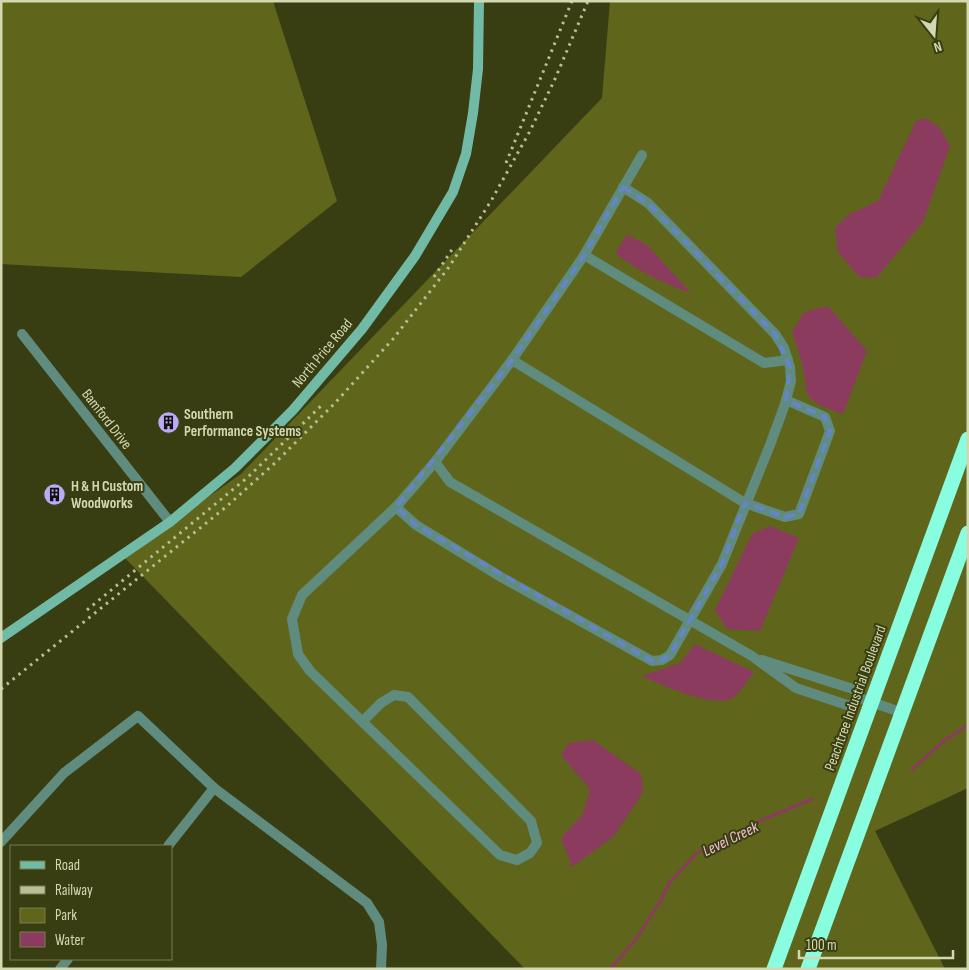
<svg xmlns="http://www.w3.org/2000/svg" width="969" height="970" viewBox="0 0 969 970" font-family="'Sofia Sans Condensed',sans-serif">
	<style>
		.green { fill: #5f661c }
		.water { fill: #8b3b5e }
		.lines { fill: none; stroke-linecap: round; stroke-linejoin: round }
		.stream { stroke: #8b3b5e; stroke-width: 3 }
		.street { stroke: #608c7f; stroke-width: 10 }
		.secondary { stroke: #71baa6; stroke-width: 10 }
		.highway { stroke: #88fddf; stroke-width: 15 }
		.rail { stroke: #b8be95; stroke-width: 3; stroke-dasharray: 2.5 5; stroke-linecap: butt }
		.marked { fill: none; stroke: #6585c8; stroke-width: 4; stroke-dasharray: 10 6; stroke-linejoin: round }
		.labels { text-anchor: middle; stroke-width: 4; stroke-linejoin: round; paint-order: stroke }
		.street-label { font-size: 15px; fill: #d2d8b0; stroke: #393e12 }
		.poi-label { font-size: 15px; font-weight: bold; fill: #d2d8b0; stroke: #393e12; text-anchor: start }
		.water-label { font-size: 16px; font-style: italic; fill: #f1c1d3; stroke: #393e12 }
	</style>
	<rect width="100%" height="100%" fill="#393e12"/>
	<!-- green -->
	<g class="green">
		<polygon points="1,1 273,1 337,201 241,277 1,264"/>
		<polygon points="610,1 968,1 968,788 875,831 945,969 525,969 123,556 241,474 602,98"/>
	</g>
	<!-- water -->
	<g class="water">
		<polygon points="926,118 940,128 950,146 923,222 876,278 859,277 838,252 835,228 848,215 878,201 916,121"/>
		<path d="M627 235 647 245 691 293C667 285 635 270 615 253Z"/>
		<path d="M828 306 867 351 843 414 819 405 807 395C805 373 800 353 792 332L804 312Z"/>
		<polygon points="770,526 799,538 760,631 727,629 715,610 752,534"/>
		<path d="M695 644 754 672C749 679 738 696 731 699 712 707 661 685 642 676L680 663Z"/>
		<polygon points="593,740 641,774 643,792 614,836 572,867 561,838 583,814 590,789 561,755 569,743"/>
	</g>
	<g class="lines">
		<!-- stream -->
		<g class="stream">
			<polyline points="912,769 944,741 968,725"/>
			<polyline points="610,969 637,938 661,900 669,883 697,853 760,821 812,799"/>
		</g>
		<!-- street -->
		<g class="street">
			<polyline points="584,255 764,363 788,360"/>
			<polyline points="22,334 170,522"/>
			<polyline points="512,360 745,503 785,517 799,514 830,431 825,417 786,400"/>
			<polyline points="435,462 450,482 752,656 796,688 850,706 860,698"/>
			<polyline points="396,507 416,525 501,577 652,661 662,660 670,655 722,564 770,445 785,404 791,381 790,367 784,348 775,334 648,203 623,187"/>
			<polyline points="762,660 856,690 860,698 903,713"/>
			<polyline points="363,721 381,703 394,695 408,697 531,821 537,843 530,853 517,860 500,855 310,671 298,654 292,619 302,595 396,507 435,462 512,360 583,257 642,155"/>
			<polyline points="1,842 64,773 138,716 214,788 367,903 379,922 382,945 381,969"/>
			<polyline points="168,846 214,788"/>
			<polyline points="60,969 68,959"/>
		</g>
		<!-- secondary -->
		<polyline class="secondary" points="1,638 170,522 235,468 293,410 362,329 415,256 453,192 466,154 473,113 478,69 479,1"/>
		<!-- highway -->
		<g class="highway">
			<polyline points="774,969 968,439"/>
			<polyline points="808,969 968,533"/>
		</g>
		<!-- rail -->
		<g class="rail">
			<polyline points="506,163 572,1"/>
			<polyline points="434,277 453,248"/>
			<polyline points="87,610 248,477 322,405"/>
			<polyline points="1,689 226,507 275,463 335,403 393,339 449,267 491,201 530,131 555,79 588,1"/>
		</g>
	</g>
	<!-- marked area -->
	<path class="marked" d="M623 187 648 203 775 334 790 367 786 400 825 417 830 431 799 514 785 517 745 503 722 564 670 655 662 660 652 661 416 525 396 507 512 360 583 257Z"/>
	<!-- icons -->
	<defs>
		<symbol id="building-disc" viewBox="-11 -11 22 22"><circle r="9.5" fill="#bcaaf6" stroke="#393e12"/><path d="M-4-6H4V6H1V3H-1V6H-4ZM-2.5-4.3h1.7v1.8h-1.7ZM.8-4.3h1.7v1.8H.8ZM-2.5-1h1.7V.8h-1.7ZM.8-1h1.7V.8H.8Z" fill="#111"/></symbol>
	</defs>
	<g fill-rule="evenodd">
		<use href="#building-disc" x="156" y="410" width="25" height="25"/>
		<use href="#building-disc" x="42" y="482" width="25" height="25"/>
	</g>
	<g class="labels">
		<!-- street labels -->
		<g class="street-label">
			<text transform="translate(322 353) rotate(-50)" y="5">North Price Road</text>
			<text transform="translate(107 419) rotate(52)" y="5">Bamford Drive</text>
			<text transform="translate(855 698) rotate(-70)" y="5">Peachtree Industrial Boulevard</text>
		</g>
		<!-- poi labels -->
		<g class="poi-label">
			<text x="184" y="419">Southern<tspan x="184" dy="17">Performance Systems</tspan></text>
			<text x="71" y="491">H &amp; H Custom<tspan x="71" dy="17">Woodworks</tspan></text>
		</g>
		<!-- water labels -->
		<g class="water-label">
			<text transform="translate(730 838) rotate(-26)" y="6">Level Creek</text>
		</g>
	</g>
	<!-- border -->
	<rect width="969" height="970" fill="none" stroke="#d2d8b0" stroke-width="5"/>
	<!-- legend -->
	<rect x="10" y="845" width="162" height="115" fill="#393e12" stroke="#767c51"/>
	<rect x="20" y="861" width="25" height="8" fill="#71baa6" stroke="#767c51"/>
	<text x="55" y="870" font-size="15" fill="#d2d8b0">Road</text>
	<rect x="20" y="886" width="25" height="8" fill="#b8be95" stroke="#767c51"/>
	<text x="55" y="895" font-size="15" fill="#d2d8b0">Railway</text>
	<rect x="20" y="908" width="25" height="15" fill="#5f661c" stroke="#767c51"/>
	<text x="55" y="920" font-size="15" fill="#d2d8b0">Park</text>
	<rect x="20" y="932" width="25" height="15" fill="#8b3b5e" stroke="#767c51"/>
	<text x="55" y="945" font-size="15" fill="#d2d8b0">Water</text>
	<!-- north arrow -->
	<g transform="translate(934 35) rotate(163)" stroke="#393e12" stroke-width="4" paint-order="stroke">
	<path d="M0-4L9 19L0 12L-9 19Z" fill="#d2d8b0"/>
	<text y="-8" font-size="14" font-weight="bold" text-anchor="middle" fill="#d2d8b0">N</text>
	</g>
	<!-- scale -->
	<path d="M799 950v8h154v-8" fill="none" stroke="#d2d8b0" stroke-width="2.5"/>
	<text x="806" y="950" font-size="15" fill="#d2d8b0" stroke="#393e12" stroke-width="4" paint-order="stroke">100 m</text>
</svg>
